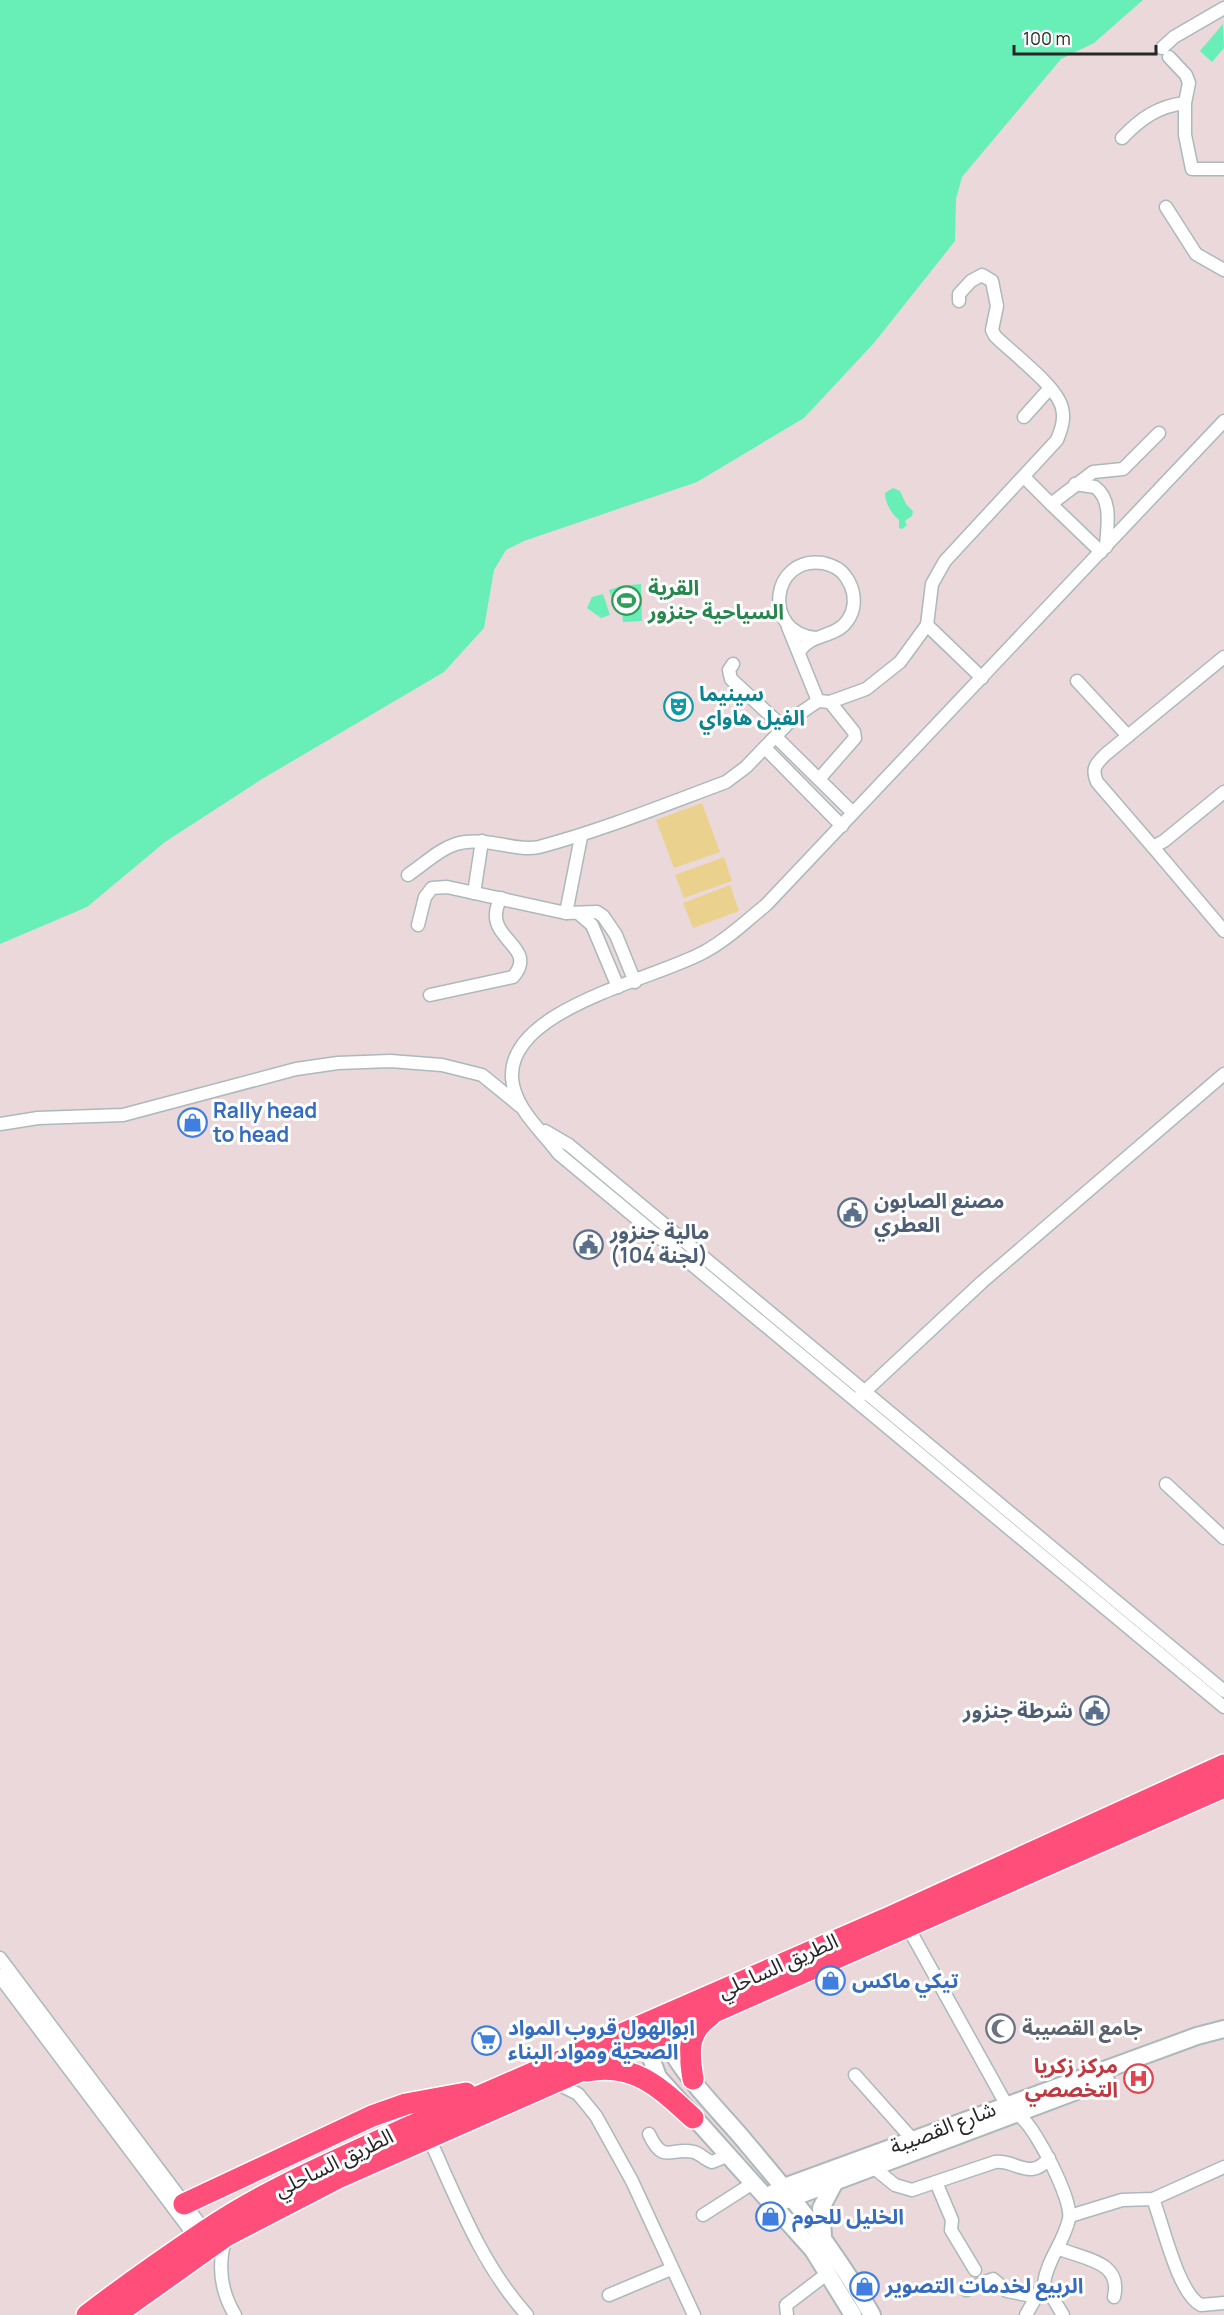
<svg xmlns="http://www.w3.org/2000/svg" width="1224" height="2315" viewBox="0 0 1224 2315" font-family="Manrope,'Noto Sans Arabic',sans-serif">
	<style>
		.pitch { fill: #ead28e }
		.water { fill: #68efb7 }
		.lines { fill: none; stroke-linecap: round; stroke-linejoin: round }
		.street-casing { stroke: #acb9bc; stroke-width: 15 }
		.secondary-casing { stroke: #acb9bc; stroke-width: 20 }
		.highway-casing { stroke: #fff; stroke-width: 24 }
		.street { stroke: #fff; stroke-width: 12 }
		.secondary { stroke: #fff; stroke-width: 16 }
		.highway { stroke: #ff4e7a; stroke-width: 21 }
		.labels { text-anchor: middle; stroke-width: 6; stroke-linejoin: round; paint-order: stroke }
		.leisure-label { font-size: 21px; font-weight: bold; fill: #27864d; stroke: #fff; text-anchor: start }
		.culture-label { font-size: 21px; font-weight: bold; fill: #0d838f; stroke: #fff; text-anchor: start }
		.shop-label { font-size: 21px; font-weight: bold; fill: #366cbe; stroke: #fff; text-anchor: start }
		.service-label { font-size: 21px; font-weight: bold; fill: #4e5e75; stroke: #fff; text-anchor: start }
		.street-label { font-size: 21px; fill: #272727; stroke: #fff }
		.worship-label { font-size: 21px; font-weight: bold; fill: #5b616d; stroke: #fff; text-anchor: start }
		.health-label { font-size: 21px; font-weight: bold; fill: #be3a42; stroke: #fff; text-anchor: end }
	</style>
	<rect width="100%" height="100%" fill="#ead8da"/>
	<!-- pitch -->
	<g class="pitch">
		<polygon points="702,803 720,852 674,868 656,820"/>
		<polygon points="724,857 732,881 684,898 675,875"/>
		<polygon points="730,885 739,911 693,928 683,903"/>
	</g>
	<!-- water -->
	<g class="water">
		<polygon points="0,0 1143,0 1094,43 1061,59 962,177 956,199 955,241 874,343 804,418 697,482 524,541 506,550 494,570 484,628 444,672 262,779 165,842 87,907 0,944"/>
		<polygon points="1223,24 1224,48 1212,62 1200,51"/>
		<path d="M893 488 900 491 906 504 913 511 912 516 905 521 907 525 902 529 899 528V520C891 513 885 503 885 493Z"/>
		<polygon points="641,584 642,621 623,622 622,610 616,611 609,590 621,586"/>
		<polygon points="603,594 610,615 601,618 587,608 592,597"/>
	</g>
	<g class="lines">
		<defs>
			<g id="street">
				<polyline points="1162,48 1174,37 1224,8"/>
				<polyline points="1169,57 1186,75 1189,83 1185,103 1185,135 1192,169 1224,169"/>
				<path d="M1122 138C1140 119 1158 106 1185 103"/>
				<polyline points="1166,207 1196,254 1224,270"/>
				<path d="M959 301V294L971 281 982 275 992 281 997 306 992 330 995 336C1012 353 1057 386 1062 408 1065 420 1061 430 1057 440L945 561 932 584 927 625 982 678"/>
				<polyline points="1024,417 1050,388"/>
				<path d="M1224 421 766 905C746 921 727 940 704 952 656 979 508 1008 512 1078 514 1108 542 1131 559 1154L1224 1707"/>
				<polyline points="1025,478 1051,504 1093,472 1123,469 1159,433"/>
				<path d="M1075 484 1095 487C1113 500 1107 527 1106 547"/>
				<polyline points="1051,504 1101,552"/>
				<polyline points="788,627 818,701"/>
				<path d="M799 652C812 630 841 641 852 612 856 600 853 587 846 577 841 569 832 565 823 563 771 555 761 633 816 638"/>
				<path d="M1224 657 1106 754C1096 764 1091 768 1097 782L1153 847 1164 841 1224 792"/>
				<polyline points="733,664 729,670 731,679 784,728"/>
				<polyline points="1077,681 1128,736"/>
				<polyline points="776,737 853,813"/>
				<polyline points="765,748 842,826"/>
				<polyline points="819,779 855,738 854,732 830,702"/>
				<polyline points="1153,847 1224,931"/>
				<path d="M408 875C443 850 452 835 498 844 511 846 525 850 539 847 603 830 664 805 726 782L746 767 793 718 818 701 830 702 866 689 900 662 927 625"/>
				<polyline points="474,893 482,841"/>
				<polyline points="566,913 581,837"/>
				<polyline points="578,913 592,925 618,987"/>
				<polyline points="418,925 425,897 432,888 447,887 566,913 597,912 603,916 616,935 635,982"/>
				<path d="M430 995 513 977C541 945 478 939 501 898"/>
				<polyline points="0,1124 38,1118 123,1115 296,1069 338,1063 390,1061 442,1065 482,1075 520,1106"/>
				<polyline points="545,1131 569,1145 1224,1691"/>
				<polyline points="861,1395 982,1282 1224,1074"/>
				<polyline points="1166,1484 1224,1538"/>
				<path d="M909 1929 1006 2104C1012 2112 1017 2113 1023 2119 1037 2132 1073 2200 1069 2219 1064 2242 1047 2260 1044 2283L1063 2315"/>
				<polyline points="0,1958 205,2231"/>
				<polyline points="9,1970 0,1977 196,2238"/>
				<polyline points="855,2075 913,2140"/>
				<polyline points="554,2082 578,2094 596,2116 632,2181 694,2315"/>
				<path d="M649 2134C664 2166 671 2146 694 2152 701 2154 705 2160 712 2162L727 2156"/>
				<path d="M429 2138C457 2199 481 2264 527 2315"/>
				<path d="M873 2167 895 2185 912 2190 995 2162C1015 2159 1030 2182 1049 2158"/>
				<polyline points="936,2182 952,2220 951,2230 975,2270"/>
				<path d="M1153 2199C1163 2224 1178 2294 1201 2305L1224 2303"/>
				<polyline points="703,2215 753,2183"/>
				<polyline points="1070,2216 1122,2200 1153,2199 1224,2167"/>
				<path d="M226 2237C217 2265 220 2290 235 2315"/>
				<path d="M1058 2248C1081 2259 1123 2260 1114 2297"/>
				<polyline points="966,2290 993,2279 1007,2291 1037,2297"/>
				<polyline points="609,2295 671,2269"/>
				<polyline points="787,2315 786,2305 828,2273"/>
				<polyline points="1026,2315 1040,2290"/>
			</g>
			<g id="secondary">
				<path d="M659 2023C674 2070 718 2108 748 2145 794 2199 837 2253 872 2315"/>
				<polyline points="642,2033 658,2077 813,2250 853,2315"/>
				<polyline points="766,2197 784,2187 1197,2036 1224,2029"/>
				<polyline points="773,2205 1106,2080"/>
				<polyline points="823,2236 821,2208 836,2180"/>
			</g>
			<g id="highway">
				<path d="M587 2071C635 2062 660 2088 693 2118"/>
				<path d="M693 2079C689 2054 686 2032 710 2016"/>
				<polyline points="184,2204 372,2116 406,2104 466,2093"/>
				<path d="M87 2315C125 2286 165 2258 205 2231 267 2189 337 2160 404 2129L892 1916 1224 1765"/>
				<polyline points="115,2315 226,2236 338,2178 1224,1787"/>
			</g>
		</defs>
		<!-- street casing -->
		<use href="#street" class="street-casing"/>
		<!-- secondary casing -->
		<use href="#secondary" class="secondary-casing"/>
		<!-- highway casing -->
		<use href="#highway" class="highway-casing"/>
		<!-- street -->
		<use href="#street" class="street"/>
		<!-- secondary -->
		<use href="#secondary" class="secondary"/>
		<!-- highway -->
		<use href="#highway" class="highway"/>
	</g>
	<!-- icons -->
	<defs>
		<symbol id="stadium-ring" viewBox="-11 -11 22 22"><circle r="9.5" fill="#fff" stroke="#2e9e5b" stroke-width="1.5"/><path d="M0-5a6.5 5 0 1 0 0 10a6.5 5 0 1 0 0-10ZM-3.5-1.8h7v3.6h-7Z" fill="#2e9e5b"/></symbol>
		<symbol id="theatre-ring" viewBox="-11 -11 22 22"><circle r="9.5" fill="#fff" stroke="#0f9aa8" stroke-width="1.5"/><path d="M-5-5.5Q0-4 5-5.5V0Q5 5 0 6Q-5 5-5 0ZM-3.3-2.5H-1v1.5H-3.3ZM1-2.5H3.3v1.5H1ZM-2.8 1Q0 5.5 2.8 1Z" fill="#0f9aa8"/></symbol>
		<symbol id="shop-ring" viewBox="-11 -11 22 22"><circle r="9.5" fill="#fff" stroke="#3f7fe0" stroke-width="1.5"/><path d="M-5-2.5h2.3a2.7 3.5 0 0 1 5.4 0H5L5.5 6h-11ZM-1.5-2.5h3a1.5 2.3 0 0 0-3 0Z" fill="#3f7fe0"/></symbol>
		<symbol id="civic-ring" viewBox="-11 -11 22 22"><circle r="9.5" fill="#fff" stroke="#5c6f8a" stroke-width="1.5"/><path d="M-.6-6.5H3V-4.5H.6V-3L4-1V1h2V6H-6V1h2V-1L-.6-3ZM-1.2 2.5V6h2.4V2.5Z" fill="#5c6f8a"/></symbol>
		<symbol id="mosque-ring" viewBox="-11 -11 22 22"><circle r="9.5" fill="#fff" stroke="#6b7280" stroke-width="1.5"/><path d="M3.5-4.9A6 6 0 1 0 3.5 4.9A5 5 0 1 1 3.5-4.9Z" fill="#6b7280"/></symbol>
		<symbol id="supermarket-ring" viewBox="-11 -11 22 22"><circle r="9.5" fill="#fff" stroke="#3f7fe0" stroke-width="1.5"/><path d="M-6-5.5h2.5l.6 2H6L4.5 2H-2.5L-4.4-4H-6ZM-1.5 3.2a1.3 1.3 0 1 0 .1 0ZM3 3.2a1.3 1.3 0 1 0 .1 0Z" fill="#3f7fe0"/></symbol>
		<symbol id="hospital-ring" viewBox="-11 -11 22 22"><circle r="9.5" fill="#fff" stroke="#e0444e" stroke-width="1.5"/><path d="M-5-5h3v3.5h4V-5h3V5h-3V1.5h-4V5h-3Z" fill="#e0444e"/></symbol>
	</defs>
	<g fill-rule="evenodd">
		<use href="#stadium-ring" x="610" y="584" width="33" height="33"/>
		<use href="#theatre-ring" x="662" y="690" width="33" height="33"/>
		<use href="#shop-ring" x="176" y="1106" width="33" height="33"/>
		<use href="#civic-ring" x="836" y="1196" width="33" height="33"/>
		<use href="#civic-ring" x="572" y="1228" width="33" height="33"/>
		<use href="#civic-ring" x="1078" y="1694" width="33" height="33"/>
		<use href="#shop-ring" x="814" y="1964" width="33" height="33"/>
		<use href="#mosque-ring" x="984" y="2012" width="33" height="33"/>
		<use href="#supermarket-ring" x="470" y="2024" width="33" height="33"/>
		<use href="#hospital-ring" x="1122" y="2062" width="33" height="33"/>
		<use href="#shop-ring" x="754" y="2200" width="33" height="33"/>
		<use href="#shop-ring" x="848" y="2270" width="33" height="33"/>
	</g>
	<g class="labels">
		<!-- leisure labels -->
		<g class="leisure-label">
			<text x="648" y="595">القرية<tspan x="648" dy="24">السياحية جنزور</tspan></text>
		</g>
		<!-- culture labels -->
		<g class="culture-label">
			<text x="699" y="701">سينيما<tspan x="699" dy="24">الفيل هاواي</tspan></text>
		</g>
		<!-- shop labels -->
		<g class="shop-label">
			<text x="213" y="1118">Rally head<tspan x="213" dy="24">to head</tspan></text>
			<text x="852" y="1988">تيكي ماكس</text>
			<text x="508" y="2035">ابوالهول قروب المواد<tspan x="508" dy="24">الصحية ومواد البناء</tspan></text>
			<text x="792" y="2224">الخليل للحوم</text>
			<text x="885" y="2293">الربيع لخدمات التصوير</text>
		</g>
		<!-- service labels -->
		<g class="service-label">
			<text x="874" y="1208">مصنع الصابون<tspan x="874" dy="24">العطري</tspan></text>
			<text x="610" y="1239">مالية جنزور<tspan x="610" dy="24">(لجنة 104)</tspan></text>
			<text x="1073" y="1718" text-anchor="end">شرطة جنزور</text>
		</g>
		<!-- street labels -->
		<g class="street-label">
			<text transform="translate(778 1966) rotate(-24)" y="7">الطريق الساحلي</text>
			<text transform="translate(943 2128) rotate(-21)" y="7">شارع القصيبة</text>
			<text transform="translate(334 2163) rotate(-26)" y="7">الطريق الساحلي</text>
		</g>
		<!-- worship labels -->
		<g class="worship-label">
			<text x="1022" y="2035">جامع القصيبة</text>
		</g>
		<!-- health labels -->
		<g class="health-label">
			<text x="1118" y="2073">مركز زكريا<tspan x="1118" dy="24">التخصصي</tspan></text>
		</g>
	</g>
	<!-- scale -->
	<path d="M1014 45v9h142v-9" fill="none" stroke="#272727" stroke-width="3"/>
	<text x="1023" y="45" font-size="18" fill="#272727" stroke="#ffffff" stroke-width="4.5" paint-order="stroke">100 m</text>
</svg>
